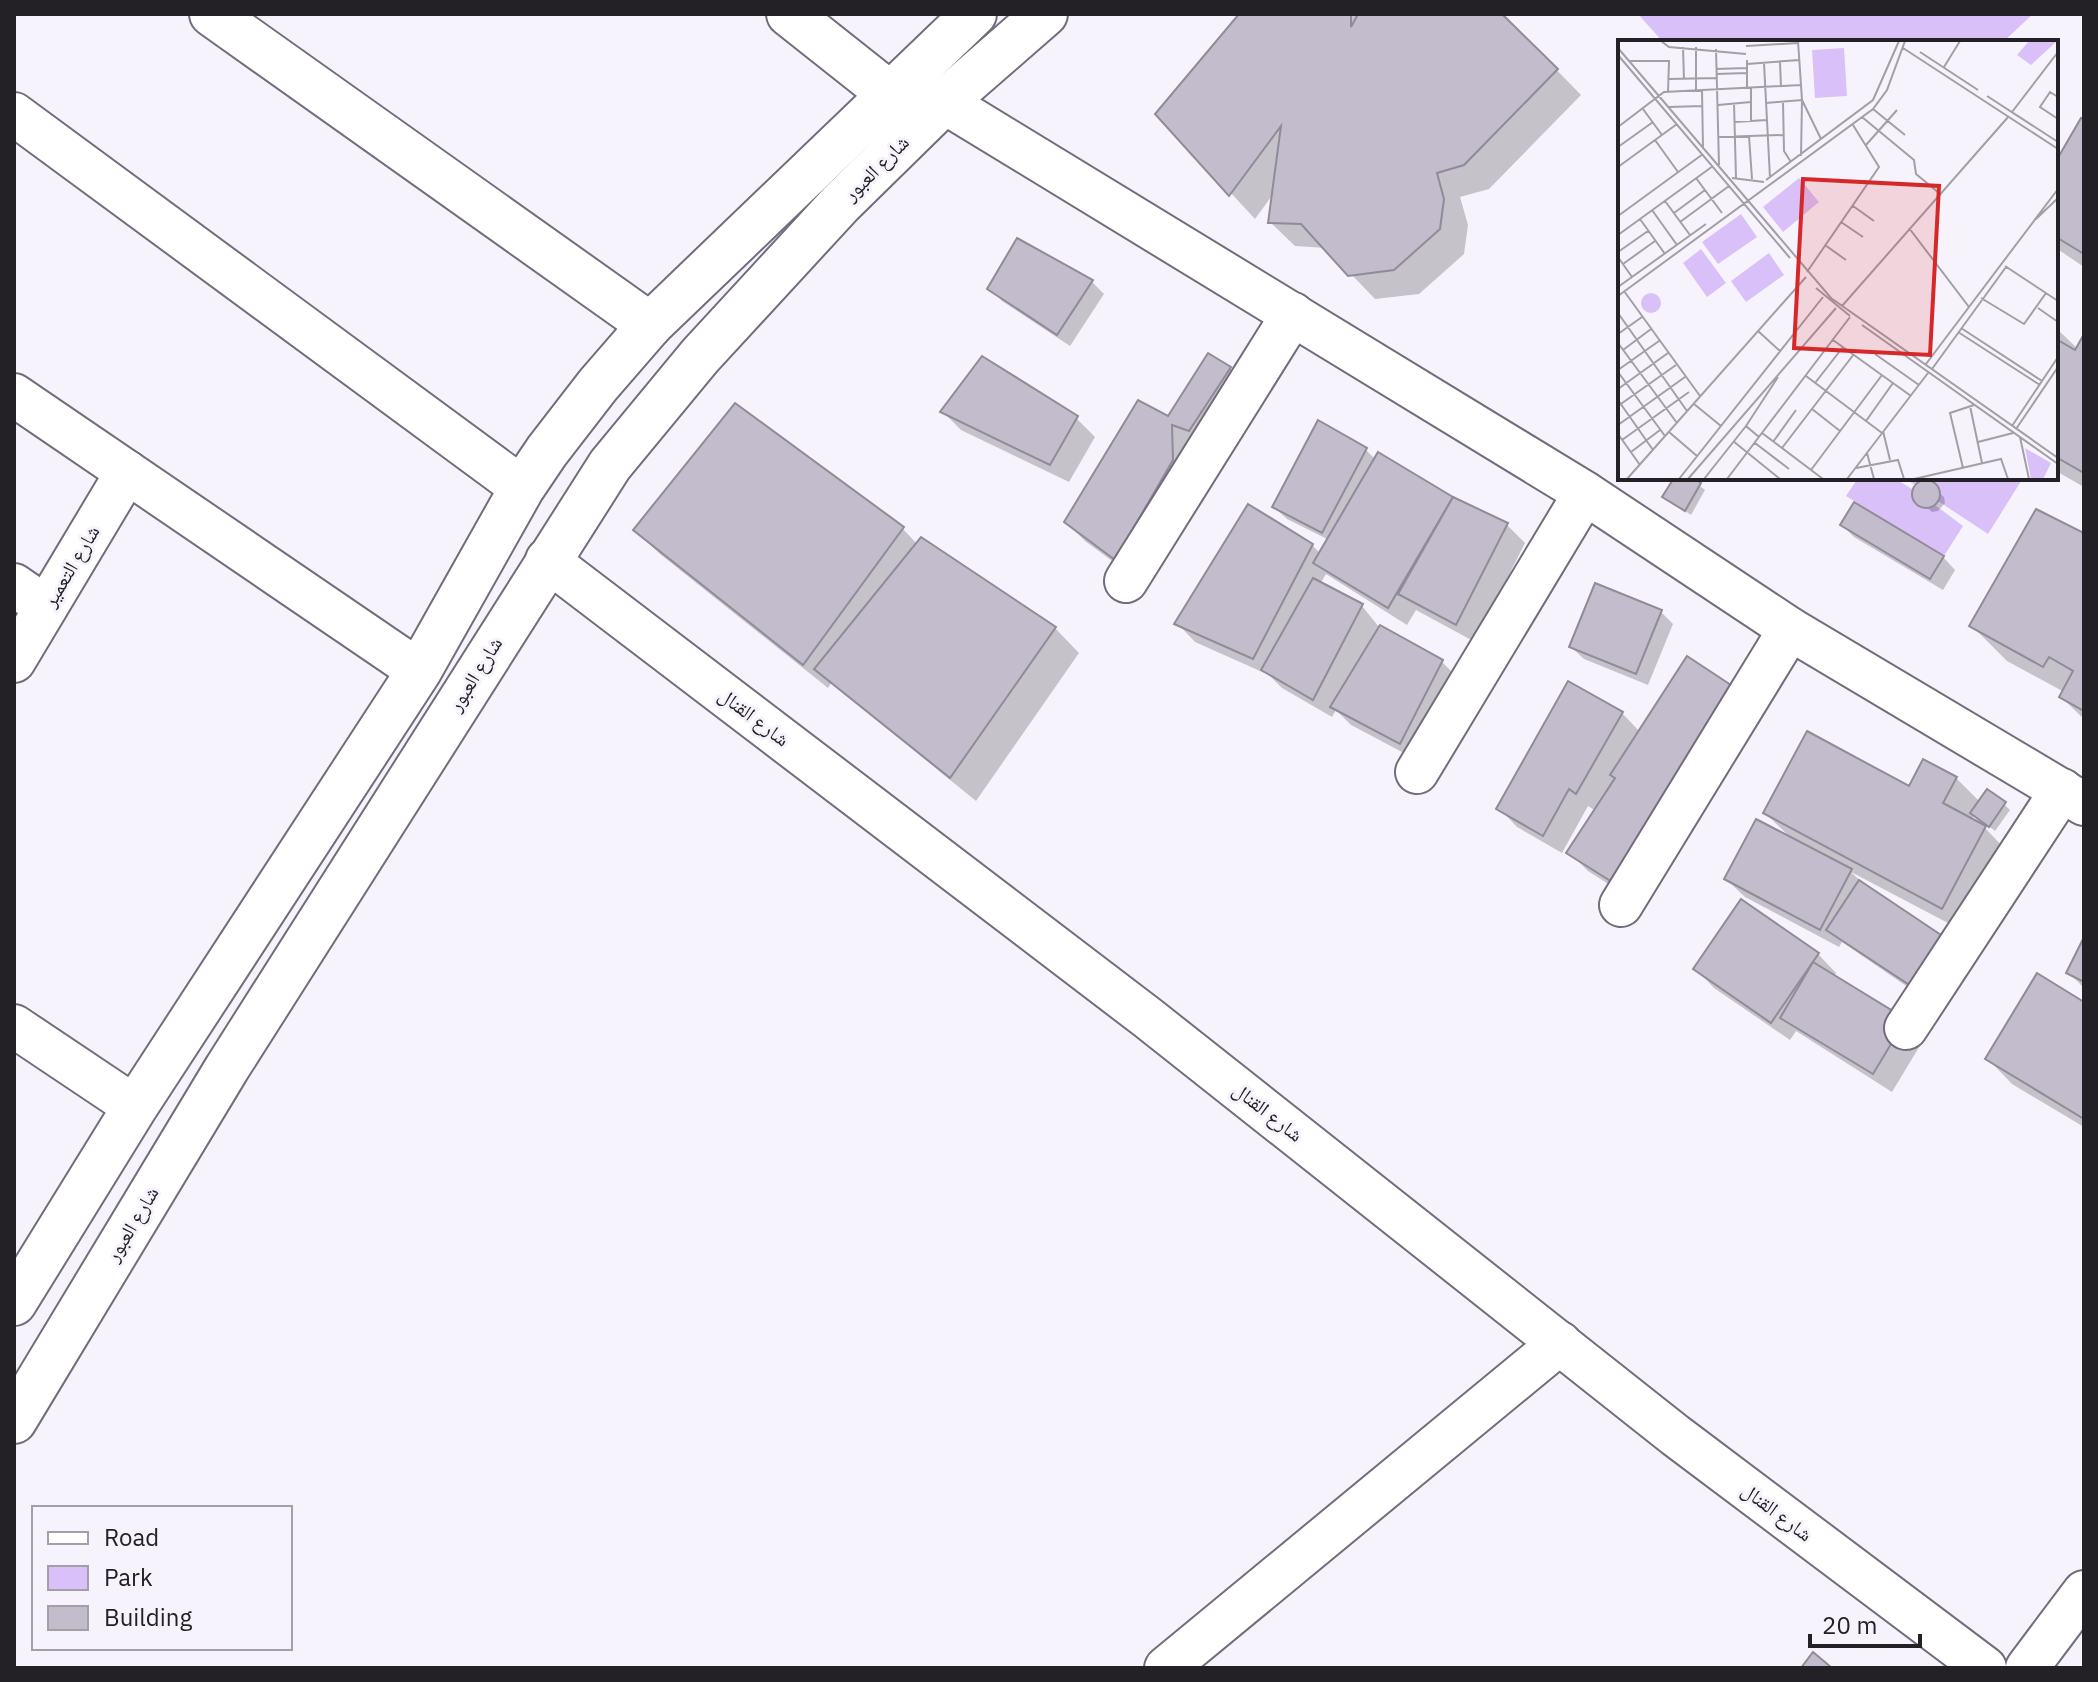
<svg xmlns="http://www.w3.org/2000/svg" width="2098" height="1682" viewBox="0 0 2098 1682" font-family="'IBM Plex Sans','Noto Naskh Arabic',sans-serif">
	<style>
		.green { fill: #d9c0f9 }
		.shadow { fill: #0003 }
		.building { fill: #c2bccc; stroke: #908a99; stroke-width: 2 }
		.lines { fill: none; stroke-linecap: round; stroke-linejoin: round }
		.minor-casing { stroke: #726c7b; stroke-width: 46 }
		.tertiary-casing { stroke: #726c7b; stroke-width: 48 }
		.minor { stroke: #fff; stroke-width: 42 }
		.tertiary { stroke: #fff; stroke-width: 44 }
		.labels { text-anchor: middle; stroke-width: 6; stroke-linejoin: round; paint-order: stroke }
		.street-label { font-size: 20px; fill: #232026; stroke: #f7f3fd }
		.inset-road { fill: none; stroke: #a29fa7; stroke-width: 2 }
		.view { fill: #d62828; fill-opacity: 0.15; stroke: #d62828; stroke-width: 4 }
		.inset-edge { fill: none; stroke: #232026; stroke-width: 4 }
	</style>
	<rect width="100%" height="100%" fill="#f7f3fd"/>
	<!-- green -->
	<g class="green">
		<polygon points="1638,14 2033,14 2003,42 1663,42"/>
		<polygon points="1858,478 1894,478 1912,489 1913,499 1925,508 1935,505 1963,526 1944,556 1846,496"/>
		<polygon points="1904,478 2023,478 1988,534 1938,501 1940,489 1927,480 1915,485"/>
	</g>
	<!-- shadow -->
	<g class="shadow">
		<polygon points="1242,14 1502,14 1581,95 1489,189 1460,197 1468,225 1464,254 1419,294 1375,299 1326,248 1295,246 1270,222 1274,193 1255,219 1158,114"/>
		<polygon points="2084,122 2084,267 2056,248 2056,165"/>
		<polygon points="1092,282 1104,294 1070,346 1002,301 990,288"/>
		<polygon points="2056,328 2078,349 2084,338 2084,487 2056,471"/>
		<polygon points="1230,368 1249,387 1134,577 1085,541 1066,522"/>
		<polygon points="735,405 903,529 918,545 1055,628 1079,653 976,801 831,683 828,688 660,554 635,530"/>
		<polygon points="942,411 1076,418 1095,437 1069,482 961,430"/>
		<polygon points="1366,450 1376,460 1507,525 1525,543 1475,642 1416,610 1407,625 1326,574 1320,584 1362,606 1379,627 1442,662 1460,680 1419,761 1351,725 1336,710 1332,717 1282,688 1269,675 1195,642 1177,623 1312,545 1321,554 1329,540 1287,519 1274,507"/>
		<polygon points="1676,478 1689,478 1705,490 1691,515 1665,497"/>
		<polygon points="1921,482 1926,482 1944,497 1945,503 1938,511 1932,512 1915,498 1914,490"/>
		<polygon points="1842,525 1943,557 1955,570 1943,590 1854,537"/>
		<polygon points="2084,536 2084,719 2061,697 2064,692 2007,661 1972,626"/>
		<polygon points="1661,612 1673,624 1648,685 1584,659 1571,647"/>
		<polygon points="1622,713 1640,732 1632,899 1588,871 1569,852 1596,811 1588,806 1562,853 1517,827 1499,808"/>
		<polygon points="1956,778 1980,802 2004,804 2010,810 1995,831 1974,815 1971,821 1985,828 2009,853 1967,933 1851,872 1868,888 1934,1005 1842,942 1839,947 1745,897 1726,879 1791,838 1765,813"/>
		<polygon points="2084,941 2084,988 2069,973"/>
		<polygon points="1818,954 1836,973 1834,977 1924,1039 1892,1092 1796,1031 1790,1040 1714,988 1696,969"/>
		<polygon points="2084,1004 2084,1127 2012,1084 1988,1059"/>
	</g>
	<!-- building -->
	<g class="building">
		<polygon points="1239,14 1351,14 1351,27 1358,14 1502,14 1558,69 1464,165 1437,173 1444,199 1440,229 1394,270 1348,276 1301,224 1268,223 1281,126 1229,196 1155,114"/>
		<polygon points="2081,118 2084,119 2084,254 2056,237 2056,161"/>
		<polygon points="1017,238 1093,280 1057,335 987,289"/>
		<polygon points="2084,334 2084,473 2056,457 2056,339 2075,350"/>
		<polygon points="1208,353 1231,367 1189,431 1172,425 1173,460 1115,560 1064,522 1138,400 1168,416"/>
		<polygon points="982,356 1078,416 1050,465 940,412"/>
		<polygon points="735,403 904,527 803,665 633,530"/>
		<polygon points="1318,420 1367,448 1322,533 1272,507"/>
		<polygon points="1378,452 1453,497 1388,608 1313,563"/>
		<polygon points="1674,478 1693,478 1701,483 1685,511 1662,497"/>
		<circle cx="1926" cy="494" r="14"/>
		<polygon points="1453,497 1508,523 1456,625 1398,594"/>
		<polygon points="1854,502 1944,556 1930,579 1840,525"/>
		<polygon points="1248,504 1313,544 1253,659 1174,624"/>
		<polygon points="2036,509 2084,533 2084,711 2059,697 2073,671 2049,657 2043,667 1969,626"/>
		<polygon points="921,537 1056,627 950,778 814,669"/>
		<polygon points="1313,578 1363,604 1313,700 1261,670"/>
		<polygon points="1595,583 1662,610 1636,674 1569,647"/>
		<polygon points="1380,625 1443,660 1400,744 1330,707"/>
		<polygon points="1687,656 1737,689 1612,882 1566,853 1615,778 1610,775"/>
		<polygon points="1568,681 1623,712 1576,794 1569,789 1543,836 1496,809"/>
		<polygon points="1807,731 1909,786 1923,759 1957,777 1943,803 1986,826 1942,909 1763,813"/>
		<polygon points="1987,789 2006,802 1989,827 1970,813"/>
		<polygon points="1756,819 1852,869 1820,930 1724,879"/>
		<polygon points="1859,880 1947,939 1914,988 1826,930"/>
		<polygon points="1741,899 1819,953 1771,1023 1693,969"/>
		<polygon points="2084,937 2084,982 2066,973"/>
		<polygon points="1813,962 1906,1019 1873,1074 1780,1018"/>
		<polygon points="2037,973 2084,1002 2084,1119 1985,1059"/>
		<polygon points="1813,1652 1832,1668 1801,1668"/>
	</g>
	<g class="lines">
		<defs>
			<g id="minor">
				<polyline points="944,102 1585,493 1790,629 2084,804"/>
				<polyline points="14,114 522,488"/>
				<polyline points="14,395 419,671"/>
				<polyline points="547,560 1148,1018 1675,1435 1985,1668"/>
				<polyline points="1126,581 1293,314"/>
				<polyline points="14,585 46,607"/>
				<polyline points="14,661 127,472"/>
				<polyline points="1417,772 1585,493"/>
				<polyline points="1621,905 1790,629"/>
				<polyline points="14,1026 135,1107"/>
				<polyline points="1906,1028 2062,790"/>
				<polyline points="1166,1668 1560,1343"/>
				<polyline points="2027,1668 2084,1592"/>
			</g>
			<g id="tertiary">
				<polyline points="212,14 650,325"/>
				<polyline points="789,14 890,94"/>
				<polyline points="14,1303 135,1107 419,671 522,488 547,451 598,385 650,325 974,14"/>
				<polyline points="14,1421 227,1068 610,465 700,356 841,203 944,102 1045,14"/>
			</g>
		</defs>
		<!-- minor casing -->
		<use href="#minor" class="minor-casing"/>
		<!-- tertiary casing -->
		<use href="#tertiary" class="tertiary-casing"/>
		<!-- minor -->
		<use href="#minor" class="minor"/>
		<!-- tertiary -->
		<use href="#tertiary" class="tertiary"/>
	</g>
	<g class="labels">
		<!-- street labels -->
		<g class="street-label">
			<text transform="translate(876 168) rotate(-45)" y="7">شارع العبور</text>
			<text transform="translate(71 566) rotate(-59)" y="7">شارع التعمير</text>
			<text transform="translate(475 674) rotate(-58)" y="7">شارع العبور</text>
			<text transform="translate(754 717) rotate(37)" y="7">شارع القنال</text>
			<text transform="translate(1268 1112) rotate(38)" y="7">شارع القنال</text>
			<text transform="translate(132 1224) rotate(-59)" y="7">شارع العبور</text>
			<text transform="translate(1777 1512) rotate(37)" y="7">شارع القنال</text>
		</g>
	</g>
	<!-- overview -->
	<g transform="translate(1618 40)">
		<rect width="440" height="440" fill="#f7f3fd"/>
		<path d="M411 1H439L413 25 399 15ZM226 8 229 56 197 58 194 10ZM181 138 201 162 165 192 145 167ZM123 174 139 197 100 224 84 202ZM83 209 108 243 89 257 65 223ZM151 213 166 235 128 262 113 241ZM23 263a10 10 0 1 1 20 0a10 10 0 1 1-20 0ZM407 408 433 423 425 439H413Z" fill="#d9c0f9"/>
		<path class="inset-road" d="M43 1 51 7 128 14M180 1 184 60 203 99M128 6 180 3M65 7 66 40M78 7V51M0 8 213 258 440 418M285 8 440 109M98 9 101 125M302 12 360 50M0 15 172 218M129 20V49M12 21H51L50 52M162 22 163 47M146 23 152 138M129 24 181 20M326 27 342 1M98 29 129 28M98 34 129 33M51 39 99 38M133 48V81M84 50 85 108M369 56 440 102M440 57 432 52 422 67 440 79M165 62 166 111 173 122M116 63 118 138M148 63 184 60 183 116M100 65 133 62M51 67 84 66M25 69 44 95M255 69 287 95M394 72 440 12M244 77 296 120 298 134 321 153M116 82 149 80M0 87 46 52 183 45M131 96 134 139M101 97 166 95M37 100 60 132M248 105 279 70M0 107 35 82M0 127 59 84M78 138 104 173M114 138 146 142M148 140 255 60 281 1M47 161 72 195M235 166 256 181M34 170 59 205M56 173 87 150M0 176 85 114M22 179 47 214M418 179 440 158M62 182 111 146M223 182 245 197M291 188 351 267M0 195 95 126M207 205 228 220M0 212 30 191M0 217 14 237M5 224 37 201M387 226 440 261M189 232 261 127 235 85M0 247 88 184M198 248 232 276M6 251 82 356M0 256 255 69 269 50 287 1M363 258 406 284 428 253M224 266 391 76M420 268 440 282M0 273 69 371M244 285 440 424M343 288 424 341M140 291 162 311M340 292 422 345M0 294 24 277M215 300 293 356M0 303 59 383M5 310 33 289M257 314 301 345M308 324 440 149M314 329 388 227M0 330 41 301M0 332 47 396M188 336 264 393M197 343 225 307M0 349 50 313M0 360 35 410M76 364 103 386M0 366 58 325M352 366 364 423M194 369 222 391M248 381 275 343M0 385 67 337M394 386 440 317M398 389 440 327M265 391 272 420M51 392 79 416M144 393 205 439M0 394 22 425M141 397 128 386 160 337M402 397 411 439M4 400 71 352M115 401 162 439M155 402 178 370M360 402 395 393M137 403 171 429M164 408 236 314M13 412 42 390M249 413 256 439M238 428 280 420 286 439M345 428 332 373 356 365M193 430 264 335M9 439 188 237M61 439 205 257M70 439 218 268M86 439 128 386M109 439 232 277M229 439 310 333M296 439 383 419 390 439"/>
		<path class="view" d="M185 139 321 146 312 315 176 308Z"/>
		<rect width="440" height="440" class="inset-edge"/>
	</g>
	<!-- border -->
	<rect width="2098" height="1682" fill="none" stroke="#232026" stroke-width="32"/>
	<!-- legend -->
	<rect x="32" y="1506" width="260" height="144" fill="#f7f3fd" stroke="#a29fa7" stroke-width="2"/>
	<rect x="48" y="1532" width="40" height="12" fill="#ffffff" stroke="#a29fa7" stroke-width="2"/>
	<text x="104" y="1546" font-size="24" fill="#232026">Road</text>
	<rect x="48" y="1566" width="40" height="24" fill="#d9c0f9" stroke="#a29fa7" stroke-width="2"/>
	<text x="104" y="1586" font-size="24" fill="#232026">Park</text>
	<rect x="48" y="1606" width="40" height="24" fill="#c2bccc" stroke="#a29fa7" stroke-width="2"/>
	<text x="104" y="1626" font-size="24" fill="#232026">Building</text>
	<!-- scale -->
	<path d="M1810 1634v12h110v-12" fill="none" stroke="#232026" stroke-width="4"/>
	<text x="1822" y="1634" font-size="24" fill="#232026" stroke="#f7f3fd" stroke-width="6" paint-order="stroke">20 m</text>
</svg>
